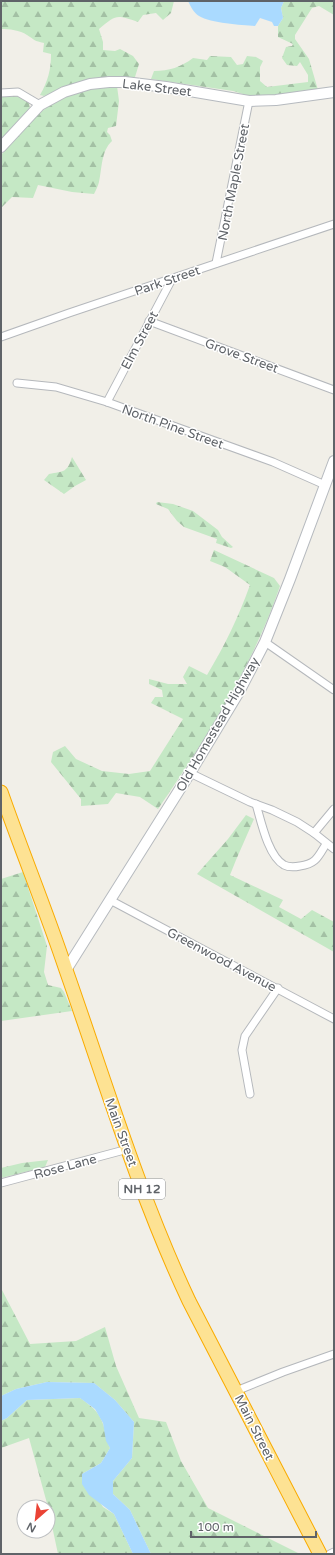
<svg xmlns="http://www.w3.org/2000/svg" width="335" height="1555" viewBox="0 0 335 1555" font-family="'Varela Round',sans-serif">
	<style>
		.forest { fill: url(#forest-firs) }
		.water { fill: #aadaff }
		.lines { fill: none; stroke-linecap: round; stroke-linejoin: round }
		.street-casing { stroke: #b5b8bc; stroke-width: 9 }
		.secondary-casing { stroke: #b6babf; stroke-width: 12 }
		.highway-casing { stroke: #f9ab00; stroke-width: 15 }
		.street { stroke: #fff; stroke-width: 7 }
		.secondary { stroke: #fff; stroke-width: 10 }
		.highway { stroke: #fde293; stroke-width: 13 }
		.labels { text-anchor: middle; stroke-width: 3; stroke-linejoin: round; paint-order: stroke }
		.shield { fill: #fff; stroke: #8f9295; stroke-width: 1 }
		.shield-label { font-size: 12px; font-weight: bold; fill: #5f6368 }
		.street-label { font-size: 13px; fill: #5f6368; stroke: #fff }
	</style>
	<defs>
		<pattern id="forest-firs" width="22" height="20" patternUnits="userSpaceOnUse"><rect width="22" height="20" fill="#c5e8c5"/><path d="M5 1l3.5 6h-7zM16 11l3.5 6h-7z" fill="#a3c0a4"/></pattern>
	</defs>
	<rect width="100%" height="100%" fill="#f1efe8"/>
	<!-- forest -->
	<g class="forest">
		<path d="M1 1H174L171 13 163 20 156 13 143 15 138 22C116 15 117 14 99 29L103 42V50L115 51 120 49 133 56 139 64 135 77C104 78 71 82 44 96L40 95C48 81 51 70 51 54L43 52 44 43C34 41 35 40 27 35 20 30 9 29 1 29Z"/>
		<path d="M284 1H334V15L319 6 312 8 295 35V39L309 59 318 90 297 94 253 97 233 91 151 79 154 71C169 71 181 67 193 58L207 60 210 56 231 57 237 65 243 64 247 56 256 57 263 61 260 67V81L267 87 308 82V75L300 62 297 66 287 65 282 58 286 47 292 46 293 44 278 37V26L283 18 281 8Z"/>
		<path d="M95 86H117L119 101 116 126 108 128 107 132 110 135 112 141C101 151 102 169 99 182 98 186 96 190 94 194L72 192 38 185 33 198 12 197 1 208V155C11 144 20 132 30 122 49 102 70 95 95 86Z"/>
		<polygon points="12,96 20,97 29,103 30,109 1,141 1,97"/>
		<path d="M72 457 86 480 75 486 64 494 44 480 49 474C64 471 67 473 72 457Z"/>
		<polygon points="157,502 173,504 193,511 218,530 222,537 233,547 231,548 216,543 217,539 184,527 177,521 168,509 156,504"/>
		<path d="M214 550 274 578 280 586C253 666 206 739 158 809L140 797 116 793 108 804 81 806V799L51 762 53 752 65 746 76 759 102 771 129 774 150 771 183 719 151 703 155 697H163L162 690 149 684V679L168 684H187L183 677 189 666 207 675C224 647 239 616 250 585L225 567 210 561Z"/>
		<polygon points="246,815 254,819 236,860 230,875 283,900 279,907 301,919 312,910 334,922 334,952 197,874 228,839"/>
		<polygon points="23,872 47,946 44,972 48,985 61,988 64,992 72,1011 1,1021 1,879"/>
		<polygon points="48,1160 45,1167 1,1178 1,1168 22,1163"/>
		<polygon points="2,1290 30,1344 76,1341 105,1327 116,1366 139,1418 166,1422 181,1461 208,1508 300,1554 151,1554 130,1510 113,1494 113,1481 132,1458 134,1422 115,1400 94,1383 47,1382 16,1389 1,1396 1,1291"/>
		<path d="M80 1398C90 1405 99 1411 103 1424 106 1432 106 1440 110 1448L101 1463 82 1474 103 1507 114 1514 133 1554H58L48 1507 29 1438 1 1448V1421L7 1418 27 1400Z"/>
	</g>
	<!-- water -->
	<g class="water">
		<path d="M188 1H284L281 8 283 18 278 26H274L272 22 260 18 255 26C241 25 211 23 199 16 193 12 191 7 188 1Z"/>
		<polygon points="47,1382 94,1383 115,1400 134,1422 132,1458 113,1481 113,1494 130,1510 151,1554 133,1554 114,1514 89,1495 82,1484 82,1474 101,1463 110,1448 106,1441 103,1423 95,1409 80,1398 27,1400 7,1418 1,1421 1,1396 16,1389"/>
	</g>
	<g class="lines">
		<defs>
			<g id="street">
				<polyline points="1,93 18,92 40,105"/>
				<polyline points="216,263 249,101"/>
				<polyline points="149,321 334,390"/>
				<polyline points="1,337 69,313 334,224"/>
				<polyline points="17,383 56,387 107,402 273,462 325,485"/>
				<polyline points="107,402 172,279"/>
				<polyline points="265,642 334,690"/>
				<polyline points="190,773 250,802 272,810 297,822 314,833 334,849"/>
				<path d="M256 804C261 821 268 856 284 865 288 867 295 867 300 866 316 864 318 857 326 844"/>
				<polyline points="314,833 334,809"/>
				<polyline points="110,900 334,1019"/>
				<polyline points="250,1094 242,1050 245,1036 278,988"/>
				<polyline points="1,1183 128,1149"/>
				<polyline points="236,1391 283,1372 334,1354"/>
				<polyline points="330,1554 334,1552"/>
			</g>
			<g id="secondary">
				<polyline points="1,147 40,105 64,92 90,84 109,82 125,82 166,87 249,101 276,100 334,92"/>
				<polyline points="66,970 190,773 239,692 265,642 290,579 334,461"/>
			</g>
			<path id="highway" d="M1 792C22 852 46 910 66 970 105 1081 139 1195 189 1301L320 1554"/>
		</defs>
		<!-- street casing -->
		<use href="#street" class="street-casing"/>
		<!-- secondary casing -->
		<use href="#secondary" class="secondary-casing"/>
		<!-- highway casing -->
		<use href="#highway" class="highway-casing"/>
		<!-- street -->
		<use href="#street" class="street"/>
		<!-- secondary -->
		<use href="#secondary" class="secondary"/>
		<!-- highway -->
		<use href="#highway" class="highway"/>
	</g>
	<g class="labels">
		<!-- shield labels -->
		<rect class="shield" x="119" y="1179" width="46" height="20" rx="3"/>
		<g class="shield-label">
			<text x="142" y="1193">NH 12</text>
		</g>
		<!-- street labels -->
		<g class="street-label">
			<text transform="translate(157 87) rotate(7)" y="5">Lake Street</text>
			<text transform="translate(233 182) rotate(-79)" y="5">North Maple Street</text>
			<text transform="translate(167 280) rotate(-19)" y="5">Park Street</text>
			<text transform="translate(139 340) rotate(-62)" y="5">Elm Street</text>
			<text transform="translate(242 355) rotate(20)" y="5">Grove Street</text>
			<text transform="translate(173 426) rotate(20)" y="5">North Pine Street</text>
			<text transform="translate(217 724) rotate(-60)" y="5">Old Homestead Highway</text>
			<text transform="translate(222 959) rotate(28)" y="5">Greenwood Avenue</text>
			<text transform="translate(122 1132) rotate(70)" y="5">Main Street</text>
			<text transform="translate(65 1166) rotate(-15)" y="5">Rose Lane</text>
			<text transform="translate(255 1427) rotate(63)" y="5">Main Street</text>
		</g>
	</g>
	<!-- border -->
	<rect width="335" height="1555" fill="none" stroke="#5f6368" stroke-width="4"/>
	<!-- north arrow -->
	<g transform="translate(36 1519) rotate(208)"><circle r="19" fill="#ffffff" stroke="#bfc1c3"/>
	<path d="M0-3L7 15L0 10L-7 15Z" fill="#ea4335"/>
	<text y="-6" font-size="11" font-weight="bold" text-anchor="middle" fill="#5f6368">N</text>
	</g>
	<!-- scale -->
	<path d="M191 1531v6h125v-6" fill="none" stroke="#5f6368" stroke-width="2"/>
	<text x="197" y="1531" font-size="12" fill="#5f6368" stroke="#ffffff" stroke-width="3" paint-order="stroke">100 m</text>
</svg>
